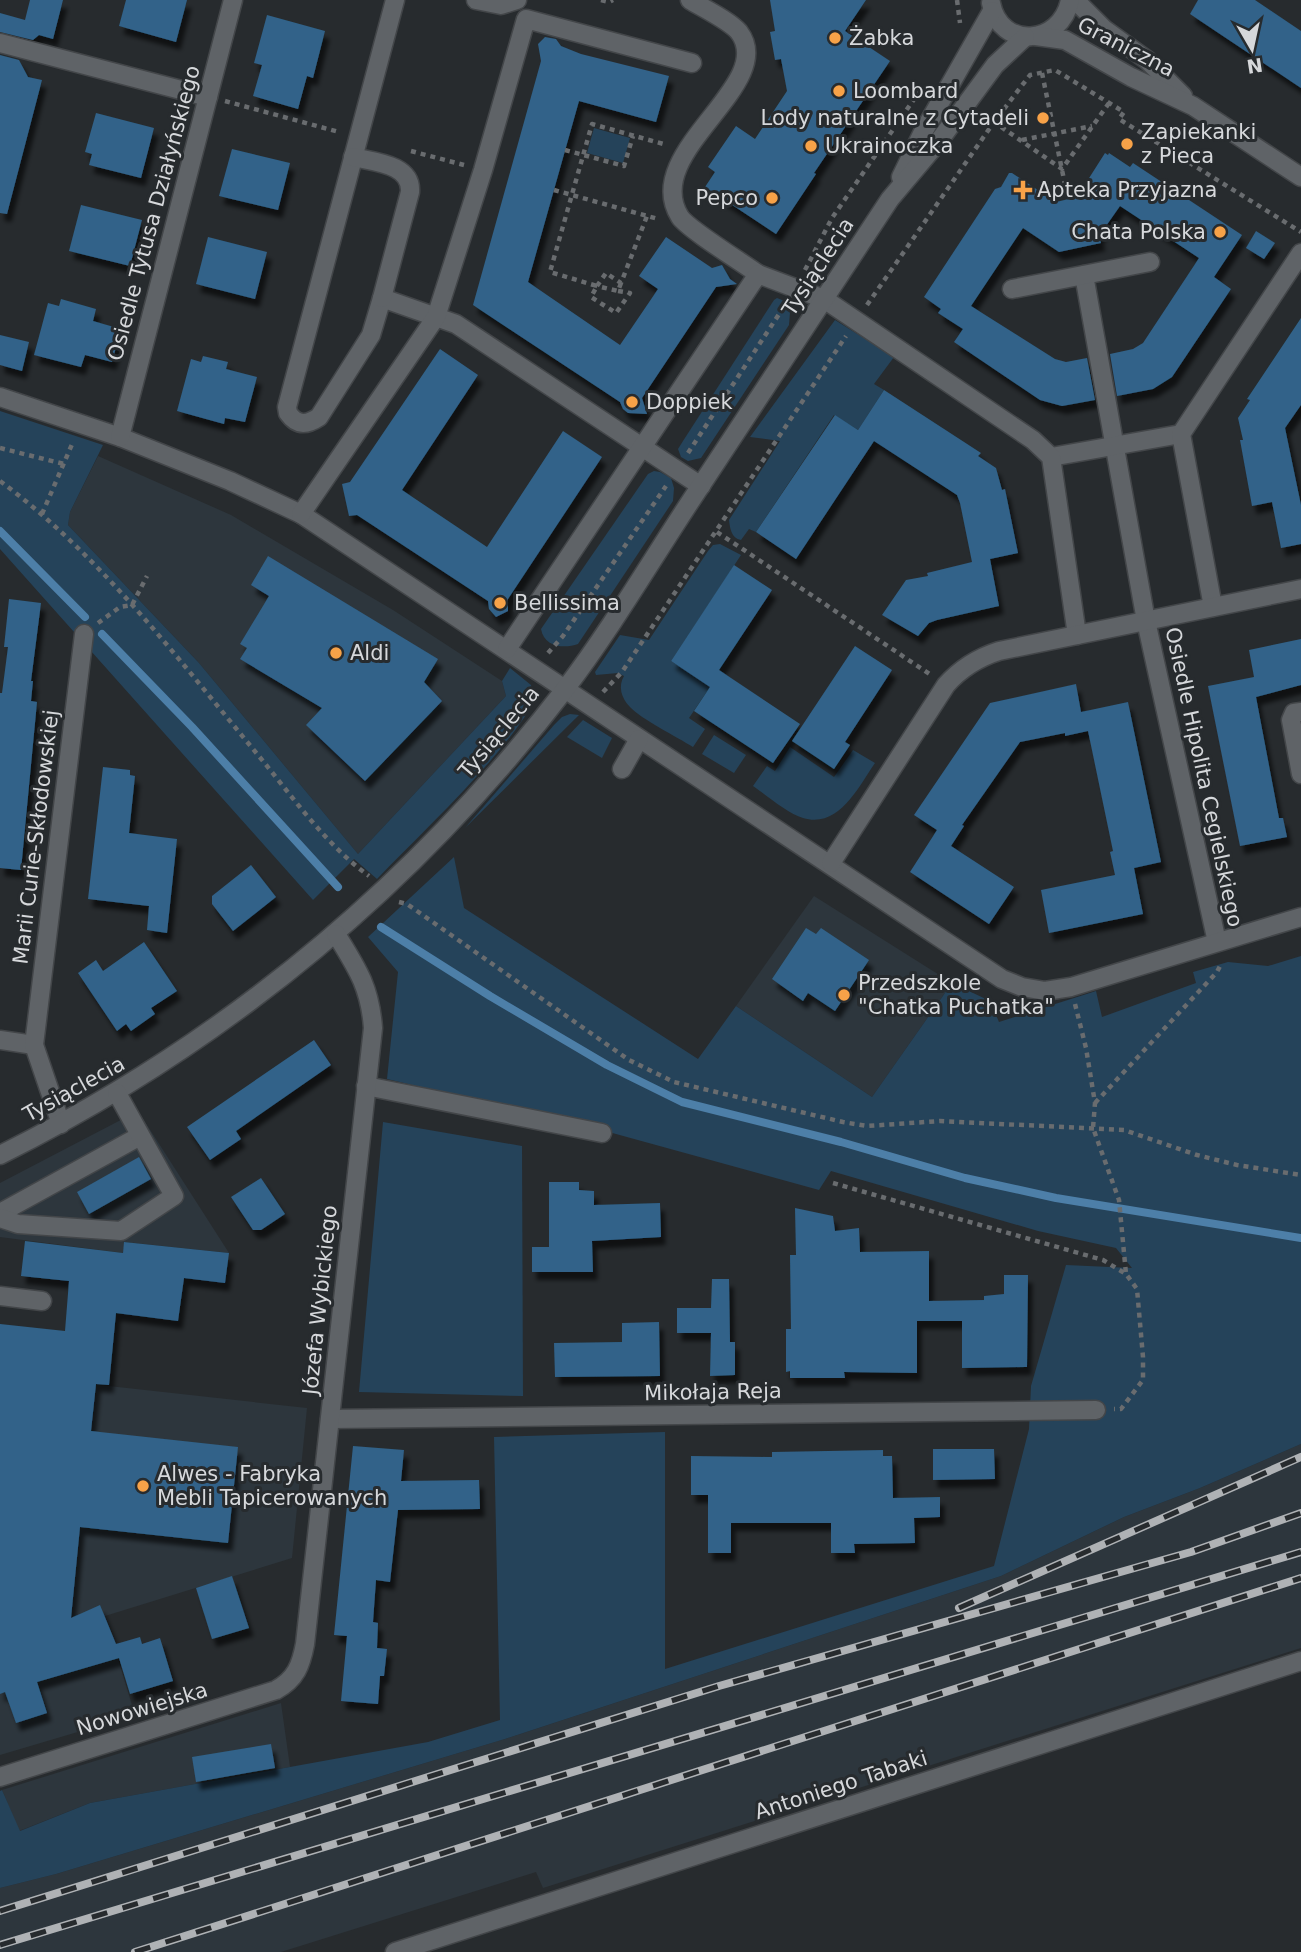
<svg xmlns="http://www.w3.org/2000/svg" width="1301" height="1952" viewBox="0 0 1301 1952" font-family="'DejaVu Sans',sans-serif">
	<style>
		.built { fill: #2d363d }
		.green { fill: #25435a }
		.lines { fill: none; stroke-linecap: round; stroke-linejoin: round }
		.stream { stroke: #4d7fa8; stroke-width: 8 }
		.building { fill: #306289; filter: url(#shadow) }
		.minor-casing { stroke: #434649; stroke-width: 21 }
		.path { stroke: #696c6f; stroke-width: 4.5; stroke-dasharray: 5 5; stroke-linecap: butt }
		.minor { stroke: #5f6367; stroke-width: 18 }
		.rail-casing { stroke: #afb2b5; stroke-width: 8 }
		.rail { stroke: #272b2e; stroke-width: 5; stroke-dasharray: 16; stroke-linecap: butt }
		.poi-dot { fill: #f7a248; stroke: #272b2e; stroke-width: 2.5 }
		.labels { text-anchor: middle; stroke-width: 6; stroke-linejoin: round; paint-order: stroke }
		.poi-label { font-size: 21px; fill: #d6d8db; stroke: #272b2e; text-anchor: start }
		.street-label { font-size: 21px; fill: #d6d8db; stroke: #272b2e }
	</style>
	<defs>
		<filter id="shadow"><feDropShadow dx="4.5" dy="8" stdDeviation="2" flood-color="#0009"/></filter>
	</defs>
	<rect width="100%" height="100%" fill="#272b2e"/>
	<!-- built -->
	<g class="built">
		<polygon points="98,456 231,515 393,610 502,681 506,696 358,854 199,663 68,525 70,512"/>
		<polygon points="814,896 952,983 872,1097 736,1006"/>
		<polygon points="138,1111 229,1253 125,1242 123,1253 0,1237 0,1183"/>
		<polygon points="0,1374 307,1408 292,1558 105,1616 135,1715 0,1755"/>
		<polygon points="1301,1444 1301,1648 543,1888 536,1872 281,1952 0,1952 0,1888 56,1874 505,1739 1001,1576 1124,1517 1200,1488"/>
		<polygon points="281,1703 290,1767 90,1803 19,1831 2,1790"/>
	</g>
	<!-- green -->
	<g class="green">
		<polygon points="594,128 630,138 623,163 587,153"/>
		<polygon points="777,298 787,302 790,312 789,325 701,458 688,461 681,457 678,449 683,441 774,300"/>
		<path d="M835 320 894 357 874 384 884 390 858 430 834 415 756 532 749 529 741 540C731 538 730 528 729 520L780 441 750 437Z"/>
		<path d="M0 411 103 445 70 512 68 525 199 663 358 854 506 696 502 681 510 668 531 685 534 703C494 766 429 825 377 879L354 859 313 900 0 549Z"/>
		<path d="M654 471 660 472 671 478 674 488 673 501 578 644C564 649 544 647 541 629L648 474Z"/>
		<path d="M720 544 741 555 671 661 710 687 689 718 705 729 693 747C677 737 641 719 630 707 621 698 618 686 624 676L618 673 596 675 595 672 620 635 649 640 708 551 713 545Z"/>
		<polygon points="570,714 579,715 465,828 554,725 562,717"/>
		<polygon points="583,720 612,738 602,758 567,737"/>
		<polygon points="714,735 746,755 734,773 702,754"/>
		<path d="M790 747 834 777 853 750 875 763C859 786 839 829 803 818 788 814 766 795 753 786L767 766 775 771Z"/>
		<polygon points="454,857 464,908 698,1059 736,1006 872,1097 952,983 990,1001 999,1022 1096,991 1102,1017 1196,983 1193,972 1228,962 1268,966 1301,956 1301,1444 1200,1488 1124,1517 1001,1576 505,1739 56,1874 0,1888 0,1791 2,1790 20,1831 90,1803 428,1742 500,1720 494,1437 665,1432 665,1669 994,1566 1029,1429 1031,1386 1066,1265 1132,1268 1116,1248 1038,1231 831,1171 819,1190 587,1126 387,1079 398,972 368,937"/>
		<polygon points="383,1122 522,1146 523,1396 359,1392"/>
	</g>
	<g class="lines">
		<!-- stream -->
		<g class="stream">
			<polyline points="0,531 85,617"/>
			<polyline points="102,634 192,727 338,887"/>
			<polyline points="381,927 490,996 607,1065 682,1102 841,1142 965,1178 1056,1198 1301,1238"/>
		</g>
	</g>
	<!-- building -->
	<g class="building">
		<polygon points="30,0 63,0 53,39 39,35 33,40 0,32 0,13 25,20"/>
		<polygon points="126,0 187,0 176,42 119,26"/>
		<polygon points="770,0 866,0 845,31 890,61 814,173 816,174 776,234 705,187 715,172 708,167 736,126 755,139 787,91 781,59 775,60 770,32 775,31"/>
		<polygon points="1198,0 1255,0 1301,31 1301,88 1190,14"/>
		<polygon points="267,15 325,31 313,78 307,76 298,109 253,96 262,65 254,63"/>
		<polygon points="545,37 556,39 561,46 581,54 669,76 656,122 579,101 528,282 620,345 658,289 639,276 666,237 712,268 722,265 730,279 737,284 716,287 642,398 647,414 628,413 623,409 620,402 473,305 541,61 538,44"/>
		<polygon points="0,55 19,60 28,77 42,80 7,214 0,213"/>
		<polygon points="96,113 154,128 141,178 89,165 92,154 85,152"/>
		<polygon points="232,149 290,163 278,210 219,196"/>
		<polygon points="1105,153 1108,155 1109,153 1130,167 1133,163 1242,235 1214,277 1231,289 1172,377 1153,389 1117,396 1110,354 1133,349 1143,343 1199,258 1120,206 1099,236 1101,243 1059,252 1023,228 971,306 1055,359 1066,362 1087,358 1095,400 1062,406 1040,400 954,342 963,329 938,313 941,309 924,297 995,189 1001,187 1009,173 1012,173 1056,202 1077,197"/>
		<polygon points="81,205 142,220 130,266 69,251"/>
		<polygon points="1256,231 1275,243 1264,259 1246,248"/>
		<polygon points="208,237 267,252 255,299 196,284"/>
		<polygon points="61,299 96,309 93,321 121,329 112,362 85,355 81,367 34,355 48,303 59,306"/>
		<polygon points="1301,318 1301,405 1285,428 1301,505 1301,544 1281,548 1272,502 1252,506 1240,440 1243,440 1238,418 1250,400 1247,399"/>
		<polygon points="0,335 29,342 22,371 0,365"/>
		<polygon points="440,349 478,375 402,490 487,547 563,431 602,457 508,599 508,611 496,617 489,609 488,601 357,515 349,516 342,484 350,482"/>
		<polygon points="203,356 228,362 226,369 257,377 245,422 225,418 224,424 177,411 191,359 201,362"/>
		<polygon points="884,390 981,453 978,456 996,468 1002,490 1005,489 1018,553 990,559 999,606 937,620 929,623 918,636 882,615 906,580 928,576 927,573 972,562 960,503 957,495 874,441 796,559 756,532 835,415 858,430"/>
		<polygon points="268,556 438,659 424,682 442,701 365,781 306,725 322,708 240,659 247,648 240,644 269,596 251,585"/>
		<polygon points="734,565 772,590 719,670 800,724 773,763 694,711 710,687 671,661"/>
		<polygon points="9,599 41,603 31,681 33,681 31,701 37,702 21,870 0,868 0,693 2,693 8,647 4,647"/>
		<polygon points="1301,639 1301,685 1256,697 1279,818 1283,818 1287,837 1240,846 1208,686 1254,677 1249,650"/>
		<polygon points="855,646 892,670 845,742 850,745 834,769 792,741"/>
		<polygon points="1076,684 1081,712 1128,702 1161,862 1134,868 1143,914 1049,933 1041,890 1115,875 1110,852 1113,851 1088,731 1065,736 1065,733 1020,742 962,825 964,826 951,846 1014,887 989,924 910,872 937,830 914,815 990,703"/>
		<polygon points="103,767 130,770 130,775 135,776 129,833 177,839 167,933 147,930 149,906 88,899"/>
		<polygon points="251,865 276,897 233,931 212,904 212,896"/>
		<polygon points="806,928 816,934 821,928 869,960 835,1011 808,993 803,1001 772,979"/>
		<polygon points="144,942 177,991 151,1008 155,1014 131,1031 126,1024 117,1031 78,973 96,960 103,971"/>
		<polygon points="314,1040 331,1065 236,1131 241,1139 210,1160 187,1127"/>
		<polygon points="139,1157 151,1179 89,1214 77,1192"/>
		<polygon points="261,1178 285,1214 261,1230 253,1230 231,1197"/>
		<polygon points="549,1182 579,1182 579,1190 594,1191 594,1205 660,1203 661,1237 592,1241 593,1272 532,1272 532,1247 549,1247"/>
		<polygon points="795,1208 833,1216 835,1231 859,1228 860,1252 929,1251 929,1301 984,1300 984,1296 1004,1294 1004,1275 1028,1275 1027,1367 962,1368 962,1321 917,1321 917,1373 844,1372 845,1378 790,1378 790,1371 786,1372 786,1329 791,1329 790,1255 796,1255"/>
		<polygon points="25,1241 123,1253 124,1242 229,1253 225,1283 184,1278 178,1321 116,1313 109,1385 96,1384 91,1431 238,1447 228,1543 80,1527 71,1618 100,1605 116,1644 140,1637 142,1644 160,1638 173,1681 130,1694 119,1658 37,1682 47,1713 16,1723 5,1692 0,1694 0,1324 65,1331 69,1281 21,1276"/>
		<polygon points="712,1279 729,1279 730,1342 735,1342 735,1375 710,1376 711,1333 677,1333 677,1308 711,1308"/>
		<polygon points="659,1322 660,1376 555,1377 554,1343 622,1342 622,1323"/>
		<polygon points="353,1446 404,1450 401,1481 479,1480 480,1509 398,1510 390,1582 376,1580 373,1622 378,1623 377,1648 387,1649 384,1676 380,1676 378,1704 341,1701 347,1636 334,1635"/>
		<polygon points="933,1449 994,1449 995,1479 933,1480"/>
		<polygon points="883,1450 883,1456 892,1456 893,1498 940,1497 940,1517 914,1518 915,1543 854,1544 855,1553 831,1553 831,1523 731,1523 731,1553 708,1553 708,1495 691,1495 691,1456 772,1457 772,1452"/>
		<polygon points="232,1576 249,1628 212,1639 196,1588"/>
		<polygon points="271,1744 275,1768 196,1782 192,1757"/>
	</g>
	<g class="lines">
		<defs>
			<g id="minor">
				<path d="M395 0 287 407 288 413C297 426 307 425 319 417L371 335 382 298 456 324 701 486"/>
				<polyline points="476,0 501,5 517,0"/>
				<path d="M690 0C703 8 730 21 739 32 779 85 639 152 680 217 688 229 743 263 758 274"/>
				<polyline points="1075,0 1104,29 1147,60 1183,96"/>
				<path d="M991 3C1000 50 1061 46 1070 0"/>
				<polyline points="1036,36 1065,40 1131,77 1193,106 1301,177"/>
				<polyline points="0,43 208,97"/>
				<path d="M353 157C374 162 412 164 410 192L382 298"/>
				<polyline points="901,177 922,134 992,11"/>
				<polyline points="1084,275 1146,621 1217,942"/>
				<polyline points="1012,289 1150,262"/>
				<polyline points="0,397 120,437 230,481 301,514 1002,979 1022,987 1045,991 1071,987 1301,917"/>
				<polyline points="120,437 233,0"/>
				<polyline points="1051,457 1181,434"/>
				<polyline points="301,514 436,317 483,170 526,19 692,63"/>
				<polyline points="1213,607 1181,434 1301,253"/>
				<polyline points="507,649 758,274 824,299 1033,440 1051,457 1077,635"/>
				<polyline points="1301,712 1294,713 1291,720 1301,774"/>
				<polyline points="622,769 639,739"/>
				<path d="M831 863 946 685C961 668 977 658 999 651L1301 589"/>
				<polyline points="0,1040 34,1045"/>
				<polyline points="366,1086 602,1133"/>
				<polyline points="61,1124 34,1045 84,634"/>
				<path d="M0 1155C225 1043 413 887 566 688 610 630 648 566 688 505 755 403 823 301 890 199L939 141 995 65 1025 37"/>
				<polyline points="0,1213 140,1136"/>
				<polyline points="0,1218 18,1224 121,1231 174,1196 117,1093"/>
				<polyline points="0,1296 42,1301"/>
				<polyline points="330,1419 1096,1410"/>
				<path d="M0 1777 276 1690C296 1679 301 1665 305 1644L373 1028C370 987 357 968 336 934"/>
				<polyline points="395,1952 1301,1661"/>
			</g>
		</defs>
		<!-- minor casing -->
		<use href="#minor" class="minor-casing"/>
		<!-- path -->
		<g class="path">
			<polyline points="601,0 609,2 613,0"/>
			<polyline points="957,0 960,23"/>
			<polyline points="1042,73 1068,199"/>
			<polyline points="225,101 339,132"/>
			<polyline points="1109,103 1062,169 994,122 1030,75 1055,70 1124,112 1119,119 1301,232"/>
			<polyline points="1022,140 1092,126"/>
			<polyline points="565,150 624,166 633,136"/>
			<polyline points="411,151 464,165"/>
			<polyline points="554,190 658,219"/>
			<polyline points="805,270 832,218 921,89"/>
			<polyline points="621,283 618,291 597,286 606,273 621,283 647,216"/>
			<polyline points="618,291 630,293 616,313 591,297 597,286 550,272 592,124 667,145"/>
			<polyline points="867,305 994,122"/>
			<polyline points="0,448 64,464"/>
			<polyline points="688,453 785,305"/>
			<path d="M0 481C101 556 178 659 258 755 292 796 325 844 369 876"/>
			<polyline points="42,514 73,442"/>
			<polyline points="717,532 931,675"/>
			<polyline points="98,623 120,607 132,605 147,576"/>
			<polyline points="548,653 563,636 666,486"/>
			<polyline points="603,692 622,672 846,336"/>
			<polyline points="399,902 407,904 629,1060 674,1082 843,1122 867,1126 940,1121 1124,1130 1197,1155 1237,1165 1301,1175"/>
			<polyline points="1075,1004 1086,1048 1095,1103 1093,1128 1119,1200 1126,1274"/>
			<polyline points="1095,1103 1217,972 1221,964"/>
			<polyline points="833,1183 1103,1260 1126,1274 1137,1289 1143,1357 1143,1380 1121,1409 1114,1409"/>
		</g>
		<!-- minor -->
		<use href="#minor" class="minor"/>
		<defs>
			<g id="rail">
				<polyline points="959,1608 1301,1457"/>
				<polyline points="0,1911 719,1686 1191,1552 1301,1513"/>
				<polyline points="0,1945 1301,1552"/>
				<polyline points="135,1952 1301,1578"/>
			</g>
		</defs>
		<!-- rail casing -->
		<use href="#rail" class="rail-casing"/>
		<!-- rail -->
		<use href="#rail" class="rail"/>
	</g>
	<!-- markers -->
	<g class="poi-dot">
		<circle cx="835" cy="38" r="7"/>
		<circle cx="839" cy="91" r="7"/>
		<circle cx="1043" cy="118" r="7"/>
		<circle cx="1127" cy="144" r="7"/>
		<circle cx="811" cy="146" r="7"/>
		<path d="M1019.5 179.5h7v7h7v7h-7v7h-7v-7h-7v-7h7z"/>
		<circle cx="772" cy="198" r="7"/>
		<circle cx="1220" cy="232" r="7"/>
		<circle cx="632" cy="402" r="7"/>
		<circle cx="500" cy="603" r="7"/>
		<circle cx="336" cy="653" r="7"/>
		<circle cx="844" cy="995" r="7"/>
		<circle cx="143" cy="1486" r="7"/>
	</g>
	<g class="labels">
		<!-- poi labels -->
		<g class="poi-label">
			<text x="849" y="45">Żabka</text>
			<text x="853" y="98">Loombard</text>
			<text x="1029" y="125" text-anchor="end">Lody naturalne z Cytadeli</text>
			<text x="1141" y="139">Zapiekanki<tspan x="1141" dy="24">z Pieca</tspan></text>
			<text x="825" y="153">Ukrainoczka</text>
			<text x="1037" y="197">Apteka Przyjazna</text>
			<text x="758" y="205" text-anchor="end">Pepco</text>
			<text x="1206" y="239" text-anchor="end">Chata Polska</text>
			<text x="646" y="409">Doppiek</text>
			<text x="514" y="610">Bellissima</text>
			<text x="350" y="660">Aldi</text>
			<text x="858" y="990">Przedszkole<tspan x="858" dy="24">"Chatka Puchatka"</tspan></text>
			<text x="157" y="1481">Alwes - Fabryka<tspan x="157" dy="24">Mebli Tapicerowanych</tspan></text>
		</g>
		<!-- street labels -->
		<g class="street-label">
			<text transform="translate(1126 47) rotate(27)" y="7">Graniczna</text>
			<text transform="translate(154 213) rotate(-75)" y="7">Osiedle Tytusa Działyńskiego</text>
			<text transform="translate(818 267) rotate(-57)" y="7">Tysiąclecia</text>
			<text transform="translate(499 732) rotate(-50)" y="7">Tysiąclecia</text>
			<text transform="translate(1204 777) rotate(78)" y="7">Osiedle Hipolita Cegielskiego</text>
			<text transform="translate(36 837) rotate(-83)" y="7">Marii Curie-Skłodowskiej</text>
			<text transform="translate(74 1089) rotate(-29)" y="7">Tysiąclecia</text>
			<text transform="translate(320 1300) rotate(-84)" y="7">Józefa Wybickiego</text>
			<text transform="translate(713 1392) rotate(-1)" y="7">Mikołaja Reja</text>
			<text transform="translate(142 1709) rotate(-17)" y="7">Nowowiejska</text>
			<text transform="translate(841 1785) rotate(-18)" y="7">Antoniego Tabaki</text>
		</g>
	</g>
	<!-- north arrow -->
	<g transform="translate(1252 49) rotate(171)" stroke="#272b2e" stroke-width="5" paint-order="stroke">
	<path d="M0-5L12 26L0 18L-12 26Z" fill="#d6d8db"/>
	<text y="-10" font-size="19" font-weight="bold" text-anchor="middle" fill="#d6d8db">N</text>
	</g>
</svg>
